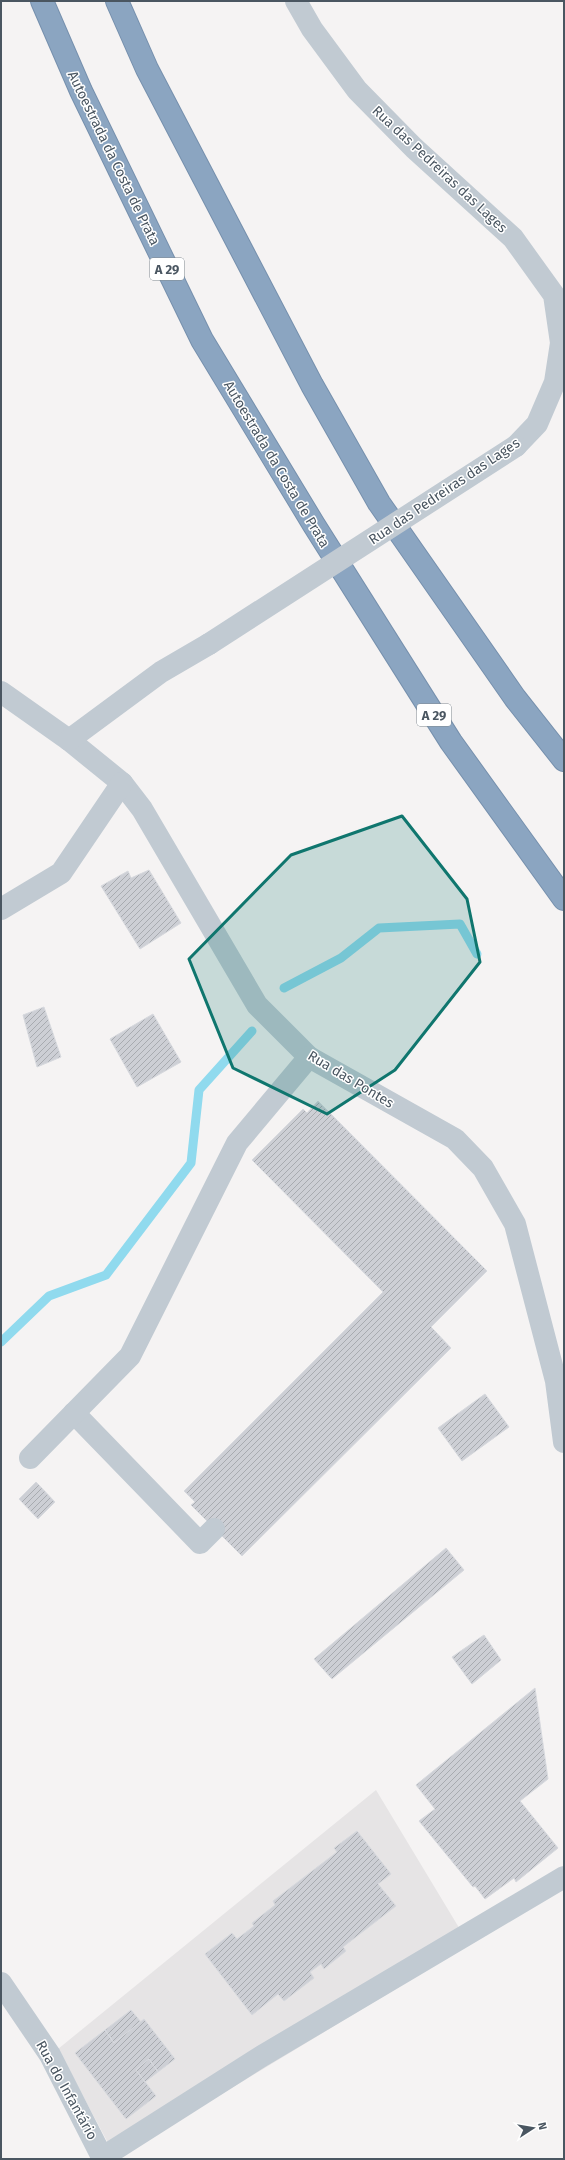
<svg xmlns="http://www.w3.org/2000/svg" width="565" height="2160" viewBox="0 0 565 2160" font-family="'Fira Sans',sans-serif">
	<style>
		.education { fill: #e6e4e5 }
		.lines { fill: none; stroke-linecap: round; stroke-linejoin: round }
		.stream { stroke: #90daee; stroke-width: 9 }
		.building { fill: url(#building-hatch); stroke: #d7d9de }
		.highway-casing { stroke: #7690ad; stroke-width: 24 }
		.minor { stroke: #c1cad2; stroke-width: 22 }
		.highway { stroke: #8ba5c1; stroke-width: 22 }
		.minor-bridge { stroke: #c1cad2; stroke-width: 22 }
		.marked { fill: #0f766e; fill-opacity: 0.2; stroke: #0f766e; stroke-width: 3; stroke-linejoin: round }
		.labels { text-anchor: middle; stroke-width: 3; stroke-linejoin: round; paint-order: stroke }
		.shield { fill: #fff; stroke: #808990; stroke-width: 1 }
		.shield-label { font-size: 13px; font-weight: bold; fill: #4a5661 }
		.street-label { font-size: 14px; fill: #4a5661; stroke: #fff }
	</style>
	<defs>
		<pattern id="building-hatch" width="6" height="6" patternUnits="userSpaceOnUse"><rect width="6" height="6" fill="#cdcfd5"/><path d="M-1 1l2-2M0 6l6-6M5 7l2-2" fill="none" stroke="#a8abb0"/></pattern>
	</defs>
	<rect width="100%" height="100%" fill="#f5f3f3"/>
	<!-- education -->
	<polygon class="education" points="376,1790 461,1931 564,1887 116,2158 58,2049"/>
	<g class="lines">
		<!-- stream -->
		<g class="stream">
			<polyline points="284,988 341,958 379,928 460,924 477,954"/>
			<polyline points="1,1342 49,1296 106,1275 191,1163 199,1090 252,1031"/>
		</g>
	</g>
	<!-- building -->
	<g class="building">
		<polygon points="149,870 181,923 140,949 101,886 128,871 131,878"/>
		<polygon points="44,1007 61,1057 37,1067 23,1015"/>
		<polygon points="153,1014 181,1062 137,1087 110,1039"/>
		<polygon points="318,1101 487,1271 431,1327 451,1348 242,1556 191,1505 195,1502 184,1491 383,1292 252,1160 303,1109 307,1113"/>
		<polygon points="485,1394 509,1427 462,1461 438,1428"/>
		<polygon points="36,1482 55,1502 38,1519 19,1499"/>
		<polygon points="446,1548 464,1570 332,1679 314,1659"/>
		<polygon points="484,1635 501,1660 472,1684 452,1657"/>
		<polygon points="535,1688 548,1779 520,1801 558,1848 516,1882 514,1878 485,1899 475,1886 473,1887 419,1821 435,1809 416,1785"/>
		<polygon points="357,1831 391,1874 378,1884 396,1906 343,1947 346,1951 324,1969 321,1964 310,1972 314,1978 284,2001 278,1994 252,2015 205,1954 232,1933 237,1939 254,1926 252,1923 275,1905 273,1901 337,1852 334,1848"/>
		<polygon points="131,2010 141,2022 114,2043 105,2030"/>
		<polygon points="144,2019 175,2059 158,2072 149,2059 136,2070 156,2096 126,2119 75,2053 105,2030 114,2043"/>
		<polygon points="149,2059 158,2072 145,2082 136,2070"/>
	</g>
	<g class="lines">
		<defs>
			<g id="highway">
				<polyline points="42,1 81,91 202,340 314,525 451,742 564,899"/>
				<polyline points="117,1 147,69 312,385 379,503 515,698 564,760"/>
			</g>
		</defs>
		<!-- highway casing -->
		<use href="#highway" class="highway-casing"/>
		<!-- minor -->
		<g class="minor">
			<polyline points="296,1 312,29 357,90 414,148 513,238 554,295 561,343 555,382 537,424 516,446"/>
			<polyline points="1,692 69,740 122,783 142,809 257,1005 309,1057 455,1139 483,1168 515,1224 556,1381 564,1442"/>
			<polyline points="69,740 161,672 209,644"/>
			<polyline points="1,909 61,873 122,783"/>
			<polyline points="74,1413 200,1543 214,1529"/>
			<polyline points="30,1458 130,1356 237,1143 309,1057"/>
			<polyline points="1,1983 50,2055 103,2159"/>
			<polyline points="103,2157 262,2056 564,1877"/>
		</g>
		<!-- highway -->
		<use href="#highway" class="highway"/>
		<!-- minor-bridge -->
		<polyline class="minor-bridge" points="209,644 516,446"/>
	</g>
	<!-- marked area -->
	<path class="marked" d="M402 816 467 899 480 962 395 1070 327 1114 233 1068 189 959 291 855Z"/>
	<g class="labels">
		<!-- shield labels -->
		<g class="shield">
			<rect x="150" y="258" width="34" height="22" rx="3"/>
			<rect x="417" y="704" width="34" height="22" rx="3"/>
		</g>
		<g class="shield-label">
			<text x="167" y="274">A 29</text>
			<text x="434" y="720">A 29</text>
		</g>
		<!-- street labels -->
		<g class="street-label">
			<text transform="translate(114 158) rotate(64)" y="5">Autoestrada da Costa de Prata</text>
			<text transform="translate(440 169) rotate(43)" y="5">Rua das Pedreiras das Lages</text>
			<text transform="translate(277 464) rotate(59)" y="5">Autoestrada da Costa de Prata</text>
			<text transform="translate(444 491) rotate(-34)" y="5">Rua das Pedreiras das Lages</text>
			<text transform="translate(351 1079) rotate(31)" y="5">Rua das Pontes</text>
			<text transform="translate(67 2090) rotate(61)" y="5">Rua do Infantário</text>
		</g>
	</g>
	<!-- border -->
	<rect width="565" height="2160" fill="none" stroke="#4a5661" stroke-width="4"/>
	<!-- north arrow -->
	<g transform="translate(533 2128) rotate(78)" stroke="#ffffff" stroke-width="3" paint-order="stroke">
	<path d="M0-3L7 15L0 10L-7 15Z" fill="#4a5661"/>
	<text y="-6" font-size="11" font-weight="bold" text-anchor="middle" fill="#4a5661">N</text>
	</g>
</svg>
